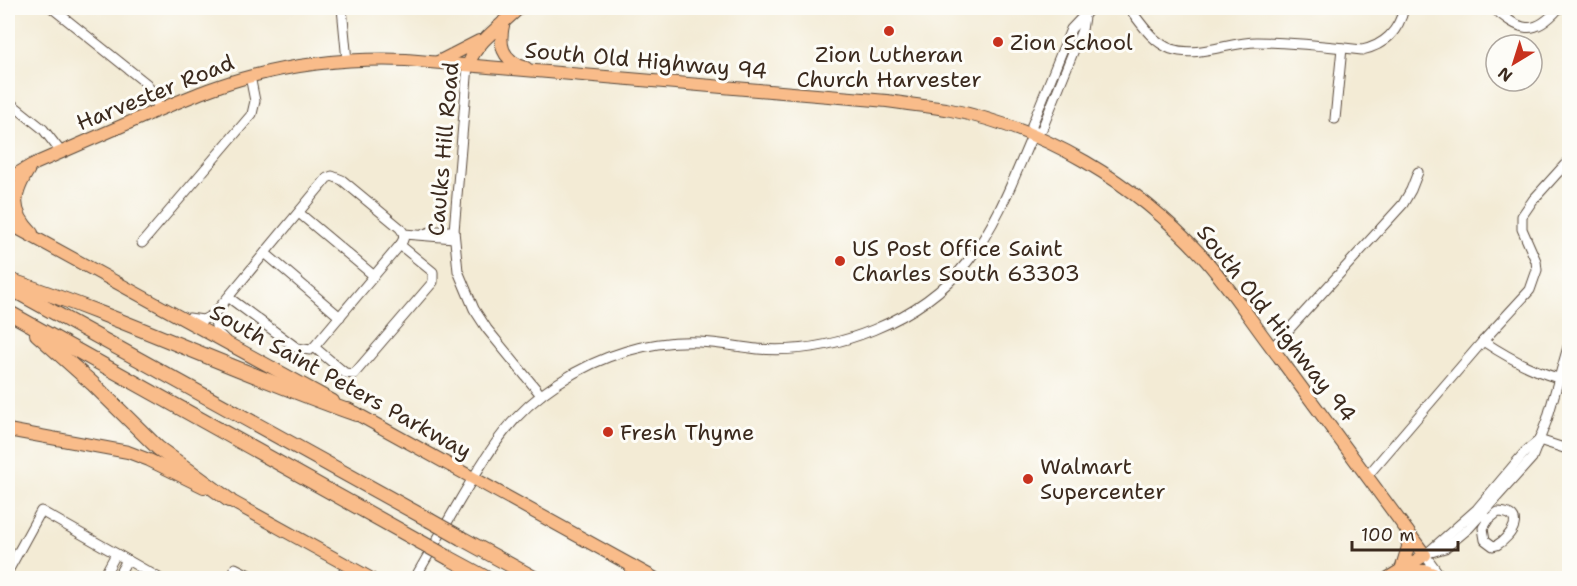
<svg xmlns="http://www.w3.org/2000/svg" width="1577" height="586" viewBox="0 0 1577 586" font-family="'Shantell Sans',sans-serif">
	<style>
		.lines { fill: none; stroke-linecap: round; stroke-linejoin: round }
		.minor-casing { stroke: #574739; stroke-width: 11 }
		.major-casing { stroke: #574739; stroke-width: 14 }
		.highway-casing { stroke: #574739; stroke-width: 16 }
		.minor { stroke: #fff; stroke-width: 9 }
		.major { stroke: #f9bc8a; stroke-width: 12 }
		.highway { stroke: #f9bc8a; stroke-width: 14 }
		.highway-bridge-casing { stroke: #574739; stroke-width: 16; stroke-linecap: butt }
		.highway-bridge { stroke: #f9bc8a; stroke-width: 14 }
		.poi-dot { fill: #c8321e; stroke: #fdfcf7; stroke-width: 2 }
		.labels { text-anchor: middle; stroke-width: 6; stroke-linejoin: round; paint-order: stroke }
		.poi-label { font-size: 22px; fill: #3b2a1e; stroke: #fdfcf7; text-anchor: start }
		.street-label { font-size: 22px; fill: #3b2a1e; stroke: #fdfcf7 }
	</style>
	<rect width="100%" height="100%" fill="#fdfcf7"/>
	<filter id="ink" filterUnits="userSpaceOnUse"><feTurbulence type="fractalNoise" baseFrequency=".0167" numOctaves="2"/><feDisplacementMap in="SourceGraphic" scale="12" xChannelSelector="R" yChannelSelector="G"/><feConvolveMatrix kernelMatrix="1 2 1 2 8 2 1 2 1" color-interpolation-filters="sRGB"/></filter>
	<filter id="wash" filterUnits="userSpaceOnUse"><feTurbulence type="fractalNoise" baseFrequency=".008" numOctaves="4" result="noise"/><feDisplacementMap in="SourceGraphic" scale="24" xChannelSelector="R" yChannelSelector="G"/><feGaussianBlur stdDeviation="1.35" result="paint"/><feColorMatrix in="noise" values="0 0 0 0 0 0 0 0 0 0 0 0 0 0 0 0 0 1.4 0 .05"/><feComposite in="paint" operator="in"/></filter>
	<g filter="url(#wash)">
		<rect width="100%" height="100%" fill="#f3ebd5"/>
	</g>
	<g filter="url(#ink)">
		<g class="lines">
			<defs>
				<g id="minor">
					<polyline points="52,8 147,84 160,110"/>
					<polyline points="342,8 347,61"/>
					<path d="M1129 8C1141 23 1152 42 1171 49 1198 58 1229 42 1257 42 1292 42 1327 46 1362 50 1385 45 1399 30 1404 8"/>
					<path d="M1493 8C1520 30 1533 38 1559 8"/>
					<polyline points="468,65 454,231 458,271 474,309 487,329 541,395"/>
					<polyline points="8,101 43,129 61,152"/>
					<polyline points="1335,119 1342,48"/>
					<polyline points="1032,136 1042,129 1082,30 1084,17"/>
					<polyline points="299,213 373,275"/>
					<polyline points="404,234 454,238"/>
					<polyline points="424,234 433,231 454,231"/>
					<polyline points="142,243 252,114 255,101 250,76"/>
					<polyline points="265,253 340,317"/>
					<polyline points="214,314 217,332 224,339"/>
					<path d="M189 318 203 320 214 314 327 178 332 176 342 180 400 228C405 234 405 238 400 245L314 347 310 350 297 348 228 297"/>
					<path d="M1483 341C1507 357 1530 370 1558 378"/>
					<polyline points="314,347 345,373 354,374 433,282 433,272 400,245"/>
					<polyline points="1272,348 1403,204 1411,190 1418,172"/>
					<polyline points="1539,440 1570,450"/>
					<polyline points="1368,475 1483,341 1530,290 1537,270 1536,261 1522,229 1522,216 1533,200 1570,159"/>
					<path d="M1478 511 1488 520 1483 528 1485 540 1493 546 1497 545C1512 536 1527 513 1498 512L1488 520"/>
					<polyline points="1428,553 1445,548 1469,528 1532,458 1547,420 1570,340"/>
					<polyline points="235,568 255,578"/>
					<polyline points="8,571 41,511 159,578"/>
					<polyline points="1441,577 1425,555 1477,509 1525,452 1537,442"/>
					<polyline points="103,578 116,554"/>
					<polyline points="117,578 127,560"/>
					<path d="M415 578C430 552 445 526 460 500 489 451 509 415 558 383 600 355 649 340 699 342 719 343 739 347 758 349 833 355 921 321 968 261 997 224 1014 178 1032 136V125L1071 29 1091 8"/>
				</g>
				<g id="major">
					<path d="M504 21C498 44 501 60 526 68"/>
					<polyline points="438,62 479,41"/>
					<path d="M468 65C478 40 501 26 519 8"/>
					<path d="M29 169C13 195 10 210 32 233"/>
					<path d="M8 179 32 165C71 148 110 131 149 114 183 100 216 85 252 76 302 63 354 58 406 60L887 101C906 104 926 106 946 109 1045 128 1134 182 1202 256 1230 287 1253 324 1279 357 1328 423 1377 489 1425 555L1388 578"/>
					<polyline points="8,223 333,401"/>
					<polyline points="348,409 654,578"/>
					<polyline points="8,430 128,452 149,460 204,487"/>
					<polyline points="222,496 370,578"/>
					<polyline points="1401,570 1408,547 1407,531"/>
					<polyline points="1402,570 1426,571 1441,577"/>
				</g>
				<g id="highway">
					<path d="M9 280C126 319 239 373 356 414"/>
					<polyline points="8,287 429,520"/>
					<polyline points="8,312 417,540"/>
					<polyline points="37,334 93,384 158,448 229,500"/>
					<polyline points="461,538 534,578"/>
					<polyline points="449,558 486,578"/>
					<polyline points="632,567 647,578"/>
				</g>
			</defs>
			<!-- minor casing -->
			<use href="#minor" class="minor-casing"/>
			<!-- major casing -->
			<use href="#major" class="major-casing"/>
			<!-- highway casing -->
			<use href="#highway" class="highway-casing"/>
			<!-- minor -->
			<use href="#minor" class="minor"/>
			<!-- major -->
			<use href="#major" class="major"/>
			<!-- highway -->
			<use href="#highway" class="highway"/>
			<defs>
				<g id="highway-bridge">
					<polyline points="429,520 461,538"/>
					<polyline points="417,540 449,558"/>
				</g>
			</defs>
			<!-- highway-bridge casing -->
			<use href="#highway-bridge" class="highway-bridge-casing"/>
			<!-- highway-bridge -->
			<use href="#highway-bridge" class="highway-bridge"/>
		</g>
	</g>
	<!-- markers -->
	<g class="poi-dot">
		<circle cx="889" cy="31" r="6"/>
		<circle cx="998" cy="42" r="6"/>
		<circle cx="840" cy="261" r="6"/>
		<circle cx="608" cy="432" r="6"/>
		<circle cx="1028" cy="479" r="6"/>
	</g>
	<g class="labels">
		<!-- poi labels -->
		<g class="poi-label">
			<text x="1010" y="50">Zion School</text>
			<text x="889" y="62" text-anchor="middle">Zion Lutheran<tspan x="889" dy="25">Church Harvester</tspan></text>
			<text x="852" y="256">US Post Office Saint<tspan x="852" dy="25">Charles South 63303</tspan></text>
			<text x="620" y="440">Fresh Thyme</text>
			<text x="1040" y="474">Walmart<tspan x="1040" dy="25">Supercenter</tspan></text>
		</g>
		<!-- street labels -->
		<g class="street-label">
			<text transform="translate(646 60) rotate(5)" y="8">South Old Highway 94</text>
			<text transform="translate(155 92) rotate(-22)" y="8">Harvester Road</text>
			<text transform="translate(443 149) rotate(-85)" y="8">Caulks Hill Road</text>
			<text transform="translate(1277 323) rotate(52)" y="8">South Old Highway 94</text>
			<text transform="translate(341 381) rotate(29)" y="8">South Saint Peters Parkway</text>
		</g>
	</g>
	<!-- margin -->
	<rect width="1577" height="586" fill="none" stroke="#fdfcf7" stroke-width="30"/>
	<!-- north arrow -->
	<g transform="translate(1514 63) rotate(218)"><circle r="28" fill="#fdfcf7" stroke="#afa8a0" stroke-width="1.5"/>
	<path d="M0-4.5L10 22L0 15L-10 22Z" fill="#c8321e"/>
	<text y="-9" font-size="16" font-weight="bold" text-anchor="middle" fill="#3b2a1e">N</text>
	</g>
	<!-- scale -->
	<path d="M1352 541v9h106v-9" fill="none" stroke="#3b2a1e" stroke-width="3"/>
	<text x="1361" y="541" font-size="18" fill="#3b2a1e" stroke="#fdfcf7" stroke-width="4.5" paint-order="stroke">100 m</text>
</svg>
